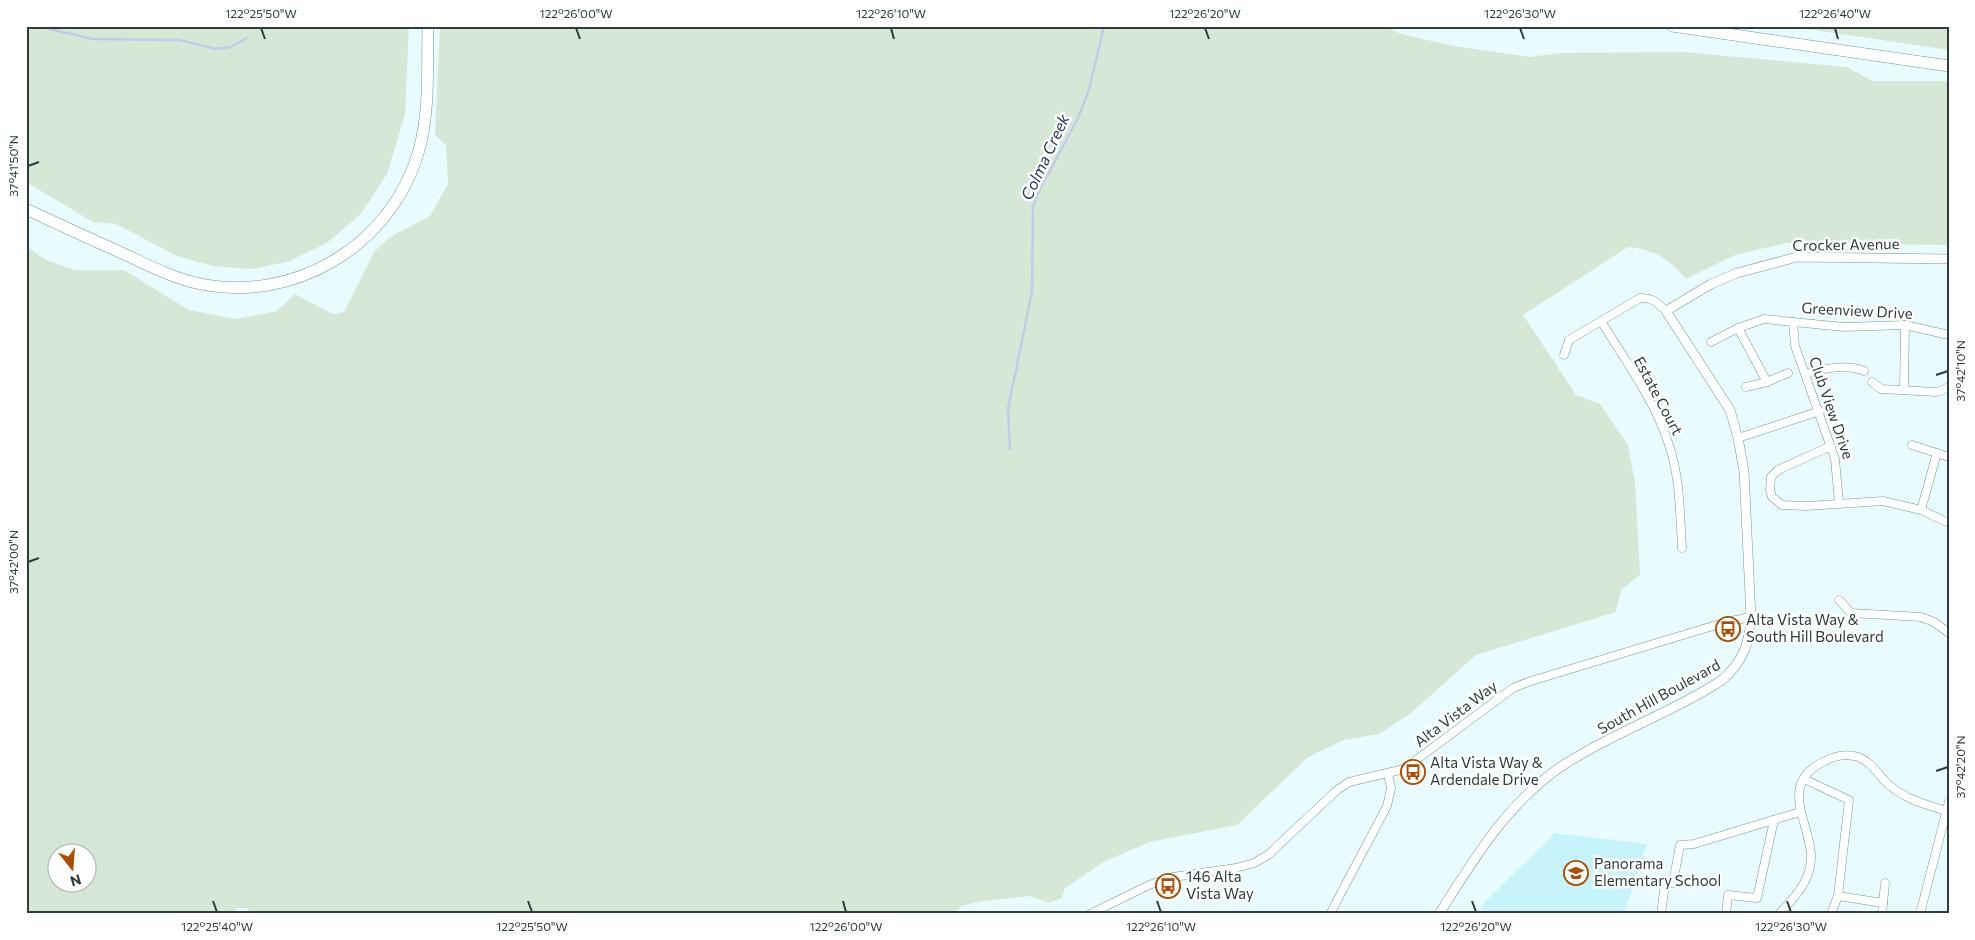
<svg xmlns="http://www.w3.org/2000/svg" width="1975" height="940" viewBox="0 0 1975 940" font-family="Commissioner,sans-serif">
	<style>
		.built { fill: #c7f4fa }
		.green { fill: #d7e7d5; fill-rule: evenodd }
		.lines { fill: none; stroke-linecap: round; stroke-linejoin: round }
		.stream { stroke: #c1ccea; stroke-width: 2.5 }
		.minor-casing { stroke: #749599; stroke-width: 9 }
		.tertiary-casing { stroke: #749599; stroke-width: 10 }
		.primary-casing { stroke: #749599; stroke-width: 12 }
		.minor { stroke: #fff; stroke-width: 8 }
		.tertiary { stroke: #fff; stroke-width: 9 }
		.primary { stroke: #fff; stroke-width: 11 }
		.ticks { fill: none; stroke: #2e3c3e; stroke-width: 2 }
		.labels { text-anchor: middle; stroke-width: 5; stroke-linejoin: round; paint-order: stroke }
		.street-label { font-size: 15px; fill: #2e3c3e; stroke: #fff }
		.poi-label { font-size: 15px; fill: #2e3c3e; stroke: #fff; text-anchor: start }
		.water-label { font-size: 16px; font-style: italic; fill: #27345c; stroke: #fff }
		.neatline { fill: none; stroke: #2e3c3e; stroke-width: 2 }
		.ticks-label { font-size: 12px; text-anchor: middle; fill: #2e3c3e }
	</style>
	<rect width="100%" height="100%" fill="#e8fcff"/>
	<!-- built -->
	<polygon class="built" points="1555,833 1647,844 1624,914 1479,914 1484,903"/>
	<!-- green -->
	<g class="green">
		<polygon points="26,26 409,26 405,115 387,174 361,214 327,243 287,262 251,269 212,266 177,256 116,224 93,222 26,182"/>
		<path d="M440 26H1383L1401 34 1454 46 1529 57 1561 53 1683 52 1847 67 1873 81H1949V245L1787 243 1735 255 1686 279C1669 259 1655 250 1628 247L1523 315 1576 395 1600 404 1628 445 1635 483 1640 575 1621 590 1616 612 1476 655 1411 713 1379 734 1344 740 1308 757 1237 825 1150 842 1105 861 1065 888 1062 898 1049 903 1030 896 983 901 962 906 954 914H255L245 908H237L233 914H26V246L46 260 75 270H124L189 310 237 319 277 311 295 294 333 314 344 312 374 252 390 237 430 216 448 184 446 146 435 134ZM58 852H88V882H58Z"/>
		<polygon points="1787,26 1949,26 1949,50"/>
	</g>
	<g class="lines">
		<!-- stream -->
		<g class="stream">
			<polyline points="37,26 93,39 179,40 216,49 231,47 248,37"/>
			<polyline points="1010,449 1008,409 1032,291 1033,207 1038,193 1077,120 1089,90 1104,26"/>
		</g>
		<defs>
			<g id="minor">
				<path d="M1601 321C1624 359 1654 399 1668 442 1680 475 1680 513 1682 548"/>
				<polyline points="1793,322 1795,346 1835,459 1839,503"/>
				<polyline points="1738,328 1767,382"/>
				<polyline points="1711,342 1738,328 1764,319 1844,327 1905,325 1949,335"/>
				<path d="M1564 355 1569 340 1640 298C1652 297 1657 303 1666 311"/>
				<path d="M1806 374C1823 368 1847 364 1864 371"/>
				<polyline points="1872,382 1881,389 1936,392"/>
				<polyline points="1746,387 1767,382 1788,373"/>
				<polyline points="1904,390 1905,325"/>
				<polyline points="1940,391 1949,387"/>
				<polyline points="1738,438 1820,411"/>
				<polyline points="1912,445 1949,457"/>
				<polyline points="1831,446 1778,470 1771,477 1770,490 1772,497 1782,505 1806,506 1883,501 1921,510 1949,523"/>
				<polyline points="1921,510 1937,453"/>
				<polyline points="1839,600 1851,613 1921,617 1934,622 1949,633"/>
				<polyline points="1804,779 1849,800 1838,896 1831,914"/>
				<polyline points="1838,896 1883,903"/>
				<polyline points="1090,914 1149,885 1173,877 1236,868 1254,863 1268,855 1336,791 1349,782 1404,769 1513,688 1531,681 1726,622 1751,617"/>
				<polyline points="1330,914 1387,806 1391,788 1388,774"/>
				<polyline points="1661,914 1665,884 1673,883 1680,845 1694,844 1800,812"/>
				<polyline points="1726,914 1728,895 1757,898 1774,820"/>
				<path d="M1779 914C1795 897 1812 880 1811 855 1810 823 1777 783 1825 761 1834 756 1847 753 1858 757 1872 762 1878 775 1888 784 1906 800 1925 804 1946 811"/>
				<polyline points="1882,914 1885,883"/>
				<polyline points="1920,914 1949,801"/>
			</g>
			<path id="tertiary" d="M1439 914C1474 859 1508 801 1565 764 1614 732 1672 713 1722 680 1742 663 1750 643 1751 617L1744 471 1738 438 1730 410 1666 311 1711 284 1737 273 1797 257 1949 259"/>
			<g id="primary">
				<polyline points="1672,26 1949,66"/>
				<path d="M26 209C58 224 90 239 122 253 146 264 170 277 196 283 293 305 392 246 419 150 430 111 427 67 428 26"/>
			</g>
		</defs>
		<!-- minor casing -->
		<use href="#minor" class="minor-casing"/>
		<!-- tertiary casing -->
		<use href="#tertiary" class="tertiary-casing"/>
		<!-- primary casing -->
		<use href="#primary" class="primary-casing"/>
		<!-- minor -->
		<use href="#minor" class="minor"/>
		<!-- tertiary -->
		<use href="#tertiary" class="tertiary"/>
		<!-- primary -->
		<use href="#primary" class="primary"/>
	</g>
	<!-- ticks -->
	<path class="ticks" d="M261 28 265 39M576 28 580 39M891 28 894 39M1205 28 1209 39M1520 28 1524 39M1835 28 1838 39M28 166 39 162M1936 375 1948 371M28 562 39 558M1936 771 1948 767M213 901 217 912M528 901 532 912M843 901 846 912M1157 901 1161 912M1472 901 1476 912M1787 901 1791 912"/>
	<!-- icons -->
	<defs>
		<symbol id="bus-ring" viewBox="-11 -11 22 22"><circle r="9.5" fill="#fff" stroke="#ad4d01" stroke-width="1.5"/><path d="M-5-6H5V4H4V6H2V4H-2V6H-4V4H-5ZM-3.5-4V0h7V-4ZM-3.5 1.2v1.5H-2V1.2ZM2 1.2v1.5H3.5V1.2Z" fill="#ad4d01"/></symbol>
		<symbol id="school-ring" viewBox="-11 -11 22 22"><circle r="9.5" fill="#fff" stroke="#ad4d01" stroke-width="1.5"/><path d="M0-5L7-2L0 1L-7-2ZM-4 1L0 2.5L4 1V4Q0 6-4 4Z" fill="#ad4d01"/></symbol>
	</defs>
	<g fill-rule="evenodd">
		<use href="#bus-ring" x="1714" y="615" width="28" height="28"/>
		<use href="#bus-ring" x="1399" y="758" width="28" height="28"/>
		<use href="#school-ring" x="1562" y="859" width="28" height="28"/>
		<use href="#bus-ring" x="1154" y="872" width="28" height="28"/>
	</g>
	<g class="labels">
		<!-- street labels -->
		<g class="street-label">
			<text transform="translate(1846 245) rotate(-1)" y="5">Crocker Avenue</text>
			<text transform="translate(1857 311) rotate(3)" y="5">Greenview Drive</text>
			<text transform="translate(1658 396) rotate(62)" y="5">Estate Court</text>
			<text transform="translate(1831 408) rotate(71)" y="5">Club View Drive</text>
			<text transform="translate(1659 697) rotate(-29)" y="5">South Hill Boulevard</text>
			<text transform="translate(1456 714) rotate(-37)" y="5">Alta Vista Way</text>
		</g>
		<!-- poi labels -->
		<g class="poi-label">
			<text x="1746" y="625">Alta Vista Way &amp;<tspan x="1746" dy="17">South Hill Boulevard</tspan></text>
			<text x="1430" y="768">Alta Vista Way &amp;<tspan x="1430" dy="17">Ardendale Drive</tspan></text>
			<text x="1594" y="869">Panorama<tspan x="1594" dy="17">Elementary School</tspan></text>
			<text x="1186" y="882">146 Alta<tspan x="1186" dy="17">Vista Way</tspan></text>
		</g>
		<!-- water labels -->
		<g class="water-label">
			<text transform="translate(1045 157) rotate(-65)" y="6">Colma Creek</text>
		</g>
	</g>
	<!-- border -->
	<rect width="1975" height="940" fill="none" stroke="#ffffff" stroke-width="55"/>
	<!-- north arrow -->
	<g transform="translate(72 868) rotate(163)"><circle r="24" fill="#ffffff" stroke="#abb1b2"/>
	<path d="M0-4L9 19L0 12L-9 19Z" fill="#ad4d01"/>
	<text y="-8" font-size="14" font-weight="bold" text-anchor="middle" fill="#2e3c3e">N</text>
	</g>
	<rect x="28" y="28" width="1920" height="884" class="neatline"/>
	<g class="ticks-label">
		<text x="261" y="18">122°25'50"W</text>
		<text x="576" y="18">122°26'00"W</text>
		<text x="891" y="18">122°26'10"W</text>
		<text x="1205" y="18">122°26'20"W</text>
		<text x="1520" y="18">122°26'30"W</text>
		<text x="1835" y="18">122°26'40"W</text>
		<text transform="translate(14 166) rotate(-90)" y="4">37°41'50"N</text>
		<text transform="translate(1961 371) rotate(-90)" y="4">37°42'10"N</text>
		<text transform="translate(14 562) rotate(-90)" y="4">37°42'00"N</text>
		<text transform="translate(1961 767) rotate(-90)" y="4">37°42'20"N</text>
		<text x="217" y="931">122°25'40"W</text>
		<text x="532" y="931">122°25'50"W</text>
		<text x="846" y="931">122°26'00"W</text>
		<text x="1161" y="931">122°26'10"W</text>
		<text x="1476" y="931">122°26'20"W</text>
		<text x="1791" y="931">122°26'30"W</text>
	</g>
</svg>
